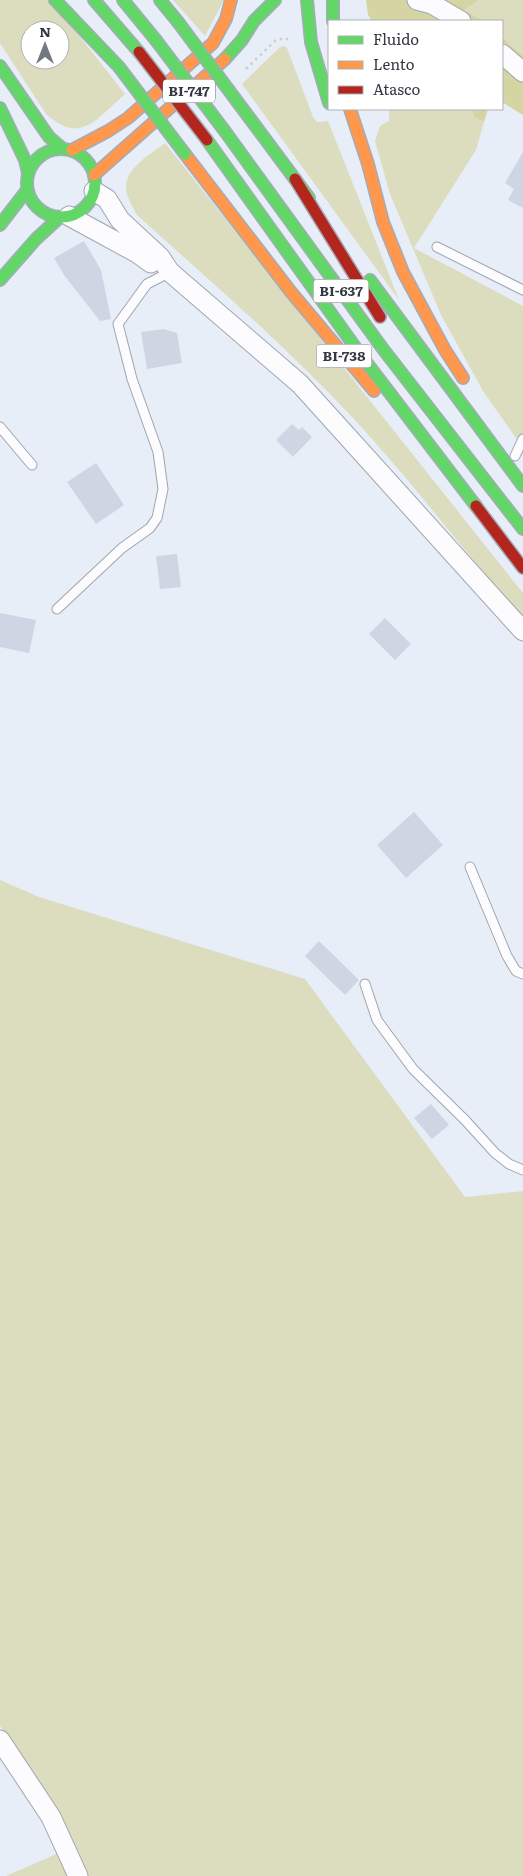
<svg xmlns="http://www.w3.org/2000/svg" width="523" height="1876" viewBox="0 0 523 1876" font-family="Literata,serif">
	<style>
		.green { fill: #dbddbe; fill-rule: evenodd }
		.forest { fill: #d4d5a2 }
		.building { fill: #ced6e4 }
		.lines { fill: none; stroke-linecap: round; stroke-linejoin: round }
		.lane-casing { stroke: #a0a5ad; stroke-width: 11 }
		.street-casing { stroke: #a0a5ad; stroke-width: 21 }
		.fast-casing { stroke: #a4abb9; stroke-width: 14 }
		.slow-casing { stroke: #a4abb9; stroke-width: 14 }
		.jam-casing { stroke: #a4abb9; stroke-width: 14 }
		.path { stroke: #cccdd1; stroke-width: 2.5; stroke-dasharray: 2.5 4; stroke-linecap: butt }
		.lane { stroke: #fcfcfe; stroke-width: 9 }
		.street { stroke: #fcfcfe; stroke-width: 19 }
		.fast { stroke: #63d668; stroke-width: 11 }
		.slow { stroke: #ff974d; stroke-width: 11 }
		.jam { stroke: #b3261e; stroke-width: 11 }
		.fast-bridge-casing { stroke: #a4abb9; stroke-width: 14; stroke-linecap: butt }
		.jam-bridge-casing { stroke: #a4abb9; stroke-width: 14; stroke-linecap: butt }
		.fast-bridge { stroke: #63d668; stroke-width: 11 }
		.jam-bridge { stroke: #b3261e; stroke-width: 11 }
		.labels { text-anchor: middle; stroke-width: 4; stroke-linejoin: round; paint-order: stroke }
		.shield { fill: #fff; stroke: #70747a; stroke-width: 1 }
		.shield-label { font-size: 14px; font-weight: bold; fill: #333841 }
	</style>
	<rect width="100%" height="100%" fill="#e8eef8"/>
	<!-- green -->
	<g class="green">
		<path d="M0 0H51L125 94C97 118 81 146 46 114L0 43ZM30 30H60V60H30Z"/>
		<polygon points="173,0 224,0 205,36"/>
		<path d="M479 0H523V55C508 43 502 42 502 21H484L464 10Z"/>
		<polygon points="284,46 287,48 313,117 317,122 328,121 399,300 242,84 280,47"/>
		<polygon points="389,109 472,109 474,117 484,122 476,150 414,248 523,306 523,448 483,391 441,315 390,194 375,141 380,126 389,121"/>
		<path d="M165 143 523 593V617C464 553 413 482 353 418 286 346 210 281 137 215 134 209 130 203 128 197 118 172 148 156 165 143Z"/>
		<polygon points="0,880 39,897 305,979 465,1197 523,1191 523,1876 87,1876 60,1819 0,1726"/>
		<polygon points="61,1852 72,1876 6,1876"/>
	</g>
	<!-- forest -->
	<g class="forest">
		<polygon points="366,0 479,0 464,10 484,21 372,21 368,15"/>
		<polygon points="502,35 509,44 523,55 523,115 502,102"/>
		<polygon points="472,109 488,109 484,122 474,117"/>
	</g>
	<!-- building -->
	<g class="building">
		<polygon points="523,152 523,208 508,200 514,189 505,183"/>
		<polygon points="84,241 101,270 111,319 100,321 64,275 54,258"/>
		<polygon points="164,329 177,333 182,363 147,369 141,332"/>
		<polygon points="292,424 299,430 302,427 312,437 293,457 276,440"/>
		<polygon points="96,463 124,505 96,524 67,482"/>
		<polygon points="177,554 181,587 160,589 156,556"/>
		<polygon points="0,613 36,620 29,653 0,647"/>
		<polygon points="385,618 411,644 395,660 369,634"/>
		<polygon points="414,812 443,845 406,878 377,845"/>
		<polygon points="319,941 359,980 345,995 305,956"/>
		<polygon points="431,1104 449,1125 432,1139 414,1118"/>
	</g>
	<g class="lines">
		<defs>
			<g id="lane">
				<polyline points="437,247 523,290"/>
				<polyline points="0,427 32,465"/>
				<polyline points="515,456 523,439"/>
				<polyline points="57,609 122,548 150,528 157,518 163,489 158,452 132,379 118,324 147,284 170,272"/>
				<polyline points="470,867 507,956 516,971 523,974"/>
				<polyline points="365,984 377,1020 413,1069 465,1120 495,1153 509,1164 523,1170"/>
			</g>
			<g id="street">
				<polyline points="417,0 432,4 461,21"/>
				<polyline points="502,54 523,72"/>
				<polyline points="94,191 107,199 120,220 160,257 170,272 300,384 523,631"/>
				<polyline points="69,216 137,253 151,263"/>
				<polyline points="0,1740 51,1817 78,1876"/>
			</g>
			<g id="fast">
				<polyline points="55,0 119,67"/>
				<polyline points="94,0 139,52"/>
				<polyline points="123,0 155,39"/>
				<polyline points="160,0 178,22"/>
				<polyline points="307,0 311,42 329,103"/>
				<polyline points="333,0 333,21"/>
				<polyline points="225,59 242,40 254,21 275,0"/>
				<polyline points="0,66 49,137 62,148"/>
				<polyline points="0,108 25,160 28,173"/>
				<polyline points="245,112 309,198"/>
				<polyline points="224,130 383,349 523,529"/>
				<polyline points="207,140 363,358 476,506"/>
				<circle cx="61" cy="183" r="34"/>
				<polyline points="0,225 27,190"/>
				<polyline points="0,280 36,239 60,217"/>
				<polyline points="370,280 523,486"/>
			</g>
			<g id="slow">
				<polyline points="350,109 368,164 383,222 403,272 445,350 463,378"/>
				<polyline points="72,150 108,131 128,118 213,43 226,19 231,0"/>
				<polyline points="185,154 291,292 374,391"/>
				<polyline points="94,175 225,59"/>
			</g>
			<g id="jam">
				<polyline points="295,179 380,317"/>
				<polyline points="476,506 523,568"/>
			</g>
		</defs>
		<!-- lane casing -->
		<use href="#lane" class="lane-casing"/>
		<!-- street casing -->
		<use href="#street" class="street-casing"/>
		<!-- fast casing -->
		<use href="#fast" class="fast-casing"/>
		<!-- slow casing -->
		<use href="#slow" class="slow-casing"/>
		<!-- jam casing -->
		<use href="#jam" class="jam-casing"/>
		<!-- path -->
		<polyline class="path" points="246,69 276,40 286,38 290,42"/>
		<!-- lane -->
		<use href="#lane" class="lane"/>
		<!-- street -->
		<use href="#street" class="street"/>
		<!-- fast -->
		<use href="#fast" class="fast"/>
		<!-- slow -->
		<use href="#slow" class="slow"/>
		<!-- jam -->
		<use href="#jam" class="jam"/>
		<defs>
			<g id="fast-bridge">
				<polyline points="178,22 245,112"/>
				<polyline points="155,39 224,130"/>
				<polyline points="119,67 185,154"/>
			</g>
			<polyline id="jam-bridge" points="139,52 207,140"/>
		</defs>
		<!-- fast-bridge casing -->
		<use href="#fast-bridge" class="fast-bridge-casing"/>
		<!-- jam-bridge casing -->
		<use href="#jam-bridge" class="jam-bridge-casing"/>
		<!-- fast-bridge -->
		<use href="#fast-bridge" class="fast-bridge"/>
		<!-- jam-bridge -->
		<use href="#jam-bridge" class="jam-bridge"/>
	</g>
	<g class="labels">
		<!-- shield labels -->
		<g class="shield">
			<rect x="163" y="79.5" width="52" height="23" rx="4"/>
			<rect x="313.5" y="279.5" width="55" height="23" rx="4"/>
			<rect x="316.5" y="344.5" width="55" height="23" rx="4"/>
		</g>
		<g class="shield-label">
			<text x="189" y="96">BI-747</text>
			<text x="341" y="296">BI-637</text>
			<text x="344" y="361">BI-738</text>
		</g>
	</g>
	<!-- legend -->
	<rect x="328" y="20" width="175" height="90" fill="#ffffff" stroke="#adafb3"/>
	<rect x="338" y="36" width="25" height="8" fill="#63d668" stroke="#adafb3"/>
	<text x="373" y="45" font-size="15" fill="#333841">Fluido</text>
	<rect x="338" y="61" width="25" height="8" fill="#ff974d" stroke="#adafb3"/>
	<text x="373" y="70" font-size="15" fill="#333841">Lento</text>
	<rect x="338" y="86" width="25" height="8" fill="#b3261e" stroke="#adafb3"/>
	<text x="373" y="95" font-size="15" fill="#333841">Atasco</text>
	<!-- north arrow -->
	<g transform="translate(45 45)"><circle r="24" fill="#ffffff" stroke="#adafb3"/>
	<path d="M0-4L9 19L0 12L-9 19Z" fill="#727881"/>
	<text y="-8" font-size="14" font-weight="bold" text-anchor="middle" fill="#333841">N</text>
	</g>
</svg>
